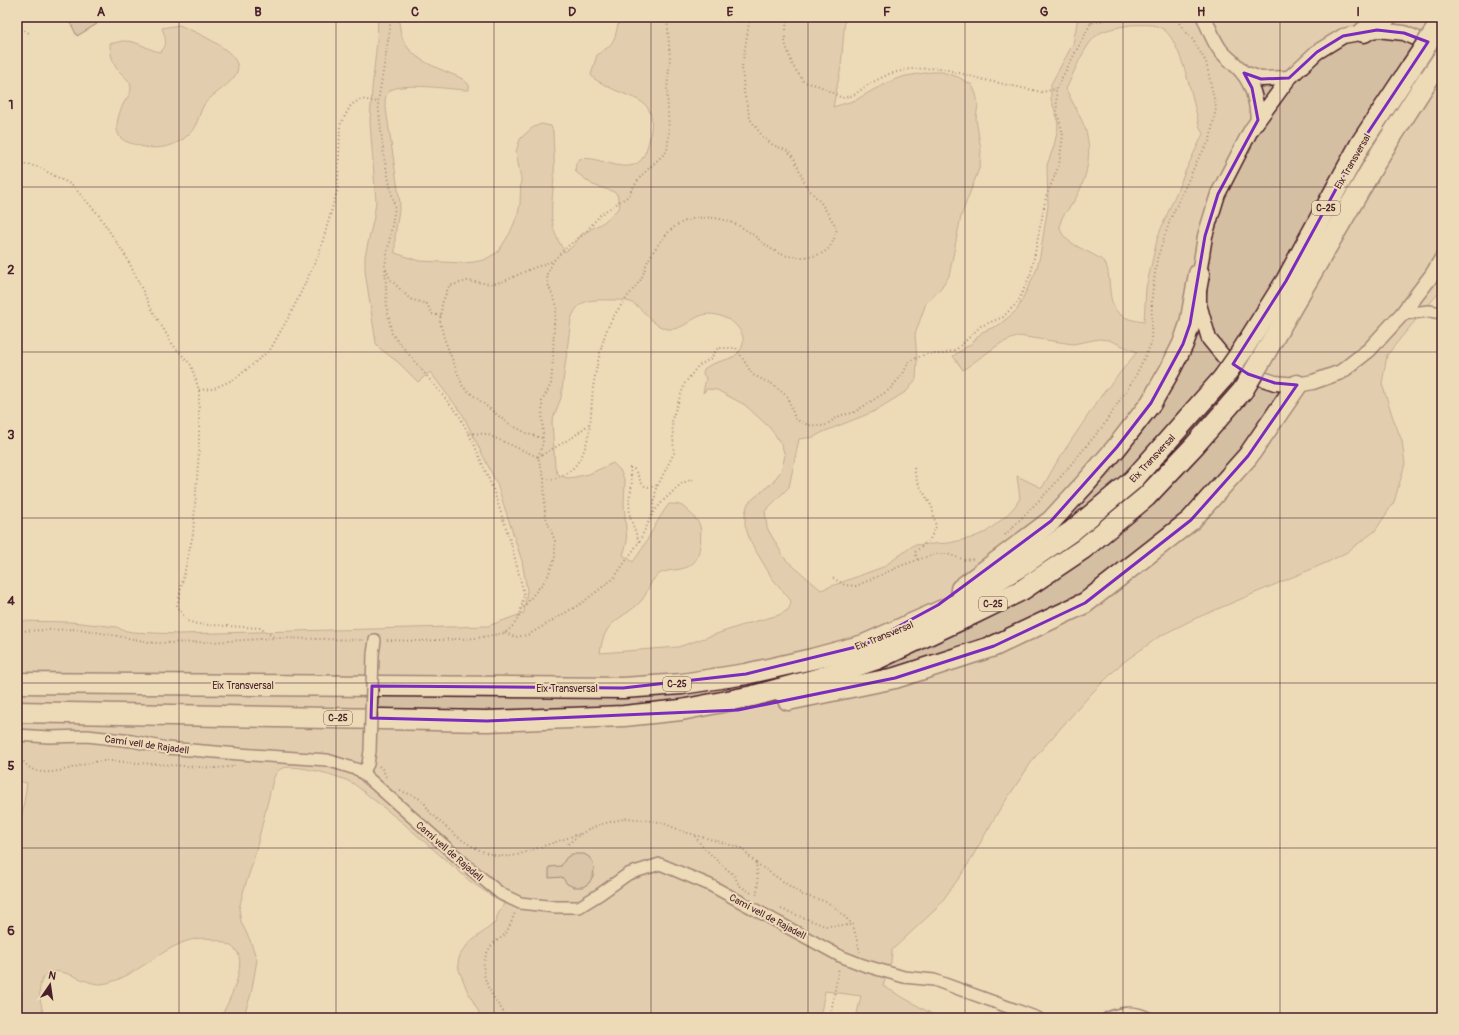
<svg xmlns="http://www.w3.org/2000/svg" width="1459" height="1035" viewBox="0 0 1459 1035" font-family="Pangolin,sans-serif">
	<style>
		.green { fill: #d5bfa3; stroke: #906f67; fill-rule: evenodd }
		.building { fill: #c4ac95; stroke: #4a1f2b }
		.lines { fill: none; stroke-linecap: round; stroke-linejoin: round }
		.minor-casing { stroke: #4a1f2b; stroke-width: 14 }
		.tertiary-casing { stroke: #4a1f2b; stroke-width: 17 }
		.motorway-casing { stroke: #4a1f2b; stroke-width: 23 }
		.path { stroke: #4a1f2b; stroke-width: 2; stroke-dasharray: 1 3; stroke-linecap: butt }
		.minor { stroke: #eddbb8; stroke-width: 11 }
		.tertiary { stroke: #eddbb8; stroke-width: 14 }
		.motorway { stroke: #eddbb8; stroke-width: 20 }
		.minor-bridge-casing { stroke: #4a1f2b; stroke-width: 14; stroke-linecap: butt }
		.motorway-bridge-casing { stroke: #4a1f2b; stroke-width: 23; stroke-linecap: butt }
		.minor-bridge { stroke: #eddbb8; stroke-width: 11 }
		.motorway-bridge { stroke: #eddbb8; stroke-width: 20 }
		.marked { fill: none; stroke: #7b2cbf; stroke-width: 3; stroke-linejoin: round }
		.grid { fill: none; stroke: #4a1f2b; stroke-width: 1; stroke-opacity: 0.55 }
		.labels { text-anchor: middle; stroke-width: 4; stroke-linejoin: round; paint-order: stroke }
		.shield { fill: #eddbb8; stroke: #7b5755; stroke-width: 1 }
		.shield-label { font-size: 9px; font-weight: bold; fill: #4a1f2b }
		.street-label { font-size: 10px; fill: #4a1f2b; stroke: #eddbb8 }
		.neatline { fill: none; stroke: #4a1f2b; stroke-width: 1.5 }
		.grid-label { font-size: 13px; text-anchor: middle; font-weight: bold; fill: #4a1f2b }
	</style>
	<rect width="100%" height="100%" fill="#eddbb8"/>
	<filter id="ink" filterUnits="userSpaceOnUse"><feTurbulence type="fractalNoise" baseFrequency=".025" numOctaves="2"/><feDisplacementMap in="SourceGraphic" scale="8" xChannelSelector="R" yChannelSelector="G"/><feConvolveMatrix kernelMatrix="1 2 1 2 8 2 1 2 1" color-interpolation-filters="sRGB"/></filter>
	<g filter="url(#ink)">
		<!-- green -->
		<g class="green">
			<path d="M378 17H399C399 48 416 59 442 70 452 75 462 76 469 85V90C451 90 403 81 389 91 386 94 385 98 385 102L400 203 395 236V253L419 261 464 263 474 262 484 260 498 252 510 233 518 214 520 204 521 179 516 152 519 142 521 138 532 128 541 124 551 126 553 131C553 145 555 160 554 174 553 206 545 223 565 252L573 246 582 234 604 222 620 207 617 194 612 191 593 185 576 172C575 167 575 163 579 159 597 155 619 172 636 164 644 160 647 148 649 141 660 96 635 102 605 85 600 82 594 80 591 75L597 55 610 46 615 37 620 17H845L841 67 833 107 856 100 873 90 896 79 906 76 931 72H942L958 77 972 85 976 94 978 104 976 119 981 150 980 166 961 216 949 276 938 292 926 303 915 334 917 361 916 379 907 391 873 412 823 432 814 437 799 439 789 487 765 511 767 528 785 559 821 590 883 567 914 545 949 543 971 538 986 532 1005 517 1016 505 1020 498 1017 476 1042 488 1058 460 1101 396 1137 352 1109 340 1099 339 1073 344 1019 336 1001 343 963 370 953 356 972 343 982 332 999 325 1017 310 1036 271 1040 256 1048 206 1047 165 1054 146 1058 127 1057 117 1051 99V84L1073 44 1078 17H1442V289L1404 334 1387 355 1382 384 1393 418 1402 441 1405 464 1394 502 1375 531 1347 552 1328 562 1194 619 1160 636 1121 664 1090 695 1035 757 998 812 964 871 937 908 892 950 891 962 883 986 939 1018H856L861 996 825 991 820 1018H482L467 990 459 970 458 962 460 955 468 944 496 922 497 916 504 904 471 882 403 823 354 784C341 776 297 764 283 768 277 770 275 774 273 780L253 862 244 889 239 909 241 922 250 940 257 960 251 994 243 1018H220C228 1004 248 965 236 950 232 946 225 943 220 941 177 925 141 980 101 984 86 985 62 966 49 973 33 982 42 1005 44 1018H21L22 994 17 957V848L27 783 17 781V621L71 622 117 627 122 630 132 632 179 634 488 626 524 613 527 590 522 561 497 484 463 415 430 372 418 382 399 363 378 347 376 343 365 271V256L374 217 376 201 370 122 372 89 377 41ZM1130 25C1141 25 1154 23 1163 29 1181 40 1194 104 1199 125L1203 134 1185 172 1158 236 1146 288 1144 322C1113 318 1111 308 1109 279 1108 274 1108 266 1104 262 1093 251 1062 245 1060 227 1060 215 1069 210 1074 201 1087 180 1093 152 1085 128 1080 115 1072 102 1066 89 1074 73 1086 39 1102 32 1111 28 1121 27 1130 25ZM613 300C620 300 628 300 634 304 646 311 653 327 668 329 691 331 695 303 728 319 735 323 741 330 743 337 744 343 742 350 737 354 731 361 715 360 704 369L703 374 706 378 703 393 707 389 717 390 745 405 769 427 776 436 782 446 785 456 781 471 772 483 748 503 745 514V525L750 541 772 578 788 597 791 601 790 606 788 610 779 615 746 624 678 647 600 653C601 645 603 636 607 630 616 617 632 612 642 600 649 591 650 578 661 573 672 568 687 572 695 561 700 555 702 534 700 526 699 521 686 508 682 506 678 504 673 504 669 504 655 522 647 544 633 562L623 555 627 542 624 504 625 481 620 470 613 463 589 474 575 477 568 478 561 476 557 473 555 467 552 421 561 398 571 319C579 297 593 300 613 300Z"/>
			<path d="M179 25C193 31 248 53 236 74 229 86 214 93 205 103 200 110 199 120 194 128 182 146 157 152 137 145 130 143 120 141 118 133 115 127 119 113 122 107 124 100 131 96 131 88 131 80 122 75 117 69 112 62 110 51 110 43 116 44 120 40 126 41 138 41 148 50 160 52 169 46 165 37 162 28Z"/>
		</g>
		<!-- building -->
		<g class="building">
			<polygon points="79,17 93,17 97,24 77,36 70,22"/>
			<polygon points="572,854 584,854 589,857 593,862 594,869 593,876 589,883 583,887 574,887 567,884 562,877 549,878 549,867 561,866 566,858"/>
		</g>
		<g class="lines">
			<defs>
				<g id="minor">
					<polyline points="1402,314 1429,311 1442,313"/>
					<polyline points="373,654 375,640"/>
					<polyline points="17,735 49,737 87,736 132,741 167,748 239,754 327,760 359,770 473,871 501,894 520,903 556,907 579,907 600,894 628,874 660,864 710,885 840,956 863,965 904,977 934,980 1038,1018"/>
					<polyline points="363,773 368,764 370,751"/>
					<path d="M1108 1018C1122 1012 1134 1011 1148 1018"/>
				</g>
				<g id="tertiary">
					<path d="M1204 17C1209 28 1213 41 1221 51 1228 59 1237 65 1243 73 1254 86 1257 104 1258 120"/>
					<polyline points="1436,47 1404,33 1377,30 1343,36 1317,52 1289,78 1251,130 1218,194 1205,236 1199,274 1199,304 1209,339 1223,356 1248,374 1275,383 1297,385 1313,382 1341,372 1369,350 1402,314 1432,275 1442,258"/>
					<polyline points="1244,73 1261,79 1289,78"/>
				</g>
				<g id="motorway">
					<polyline points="1364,32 1386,17"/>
					<polyline points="1242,351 1286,281 1361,143 1412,66"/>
					<polyline points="1261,360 1382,151 1442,57"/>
					<polyline points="961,589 1051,521 1085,484 1117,447 1151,403 1170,370 1183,344 1190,324 1199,274"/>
					<polyline points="17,683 623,688 682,684 746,674 812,659 864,645 959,603 1020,567 1072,531 1133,480 1223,378"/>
					<polyline points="788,700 895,678 994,646 1085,603 1191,520 1248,456 1297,385"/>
					<polyline points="17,712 487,721 624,716 681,710 753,696 817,679 877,659 975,613 1022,590 1083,549 1146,497 1195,445 1243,390"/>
				</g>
			</defs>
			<!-- minor casing -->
			<use href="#minor" class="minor-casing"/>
			<!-- tertiary casing -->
			<use href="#tertiary" class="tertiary-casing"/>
			<!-- motorway casing -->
			<use href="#motorway" class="motorway-casing"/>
			<!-- path -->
			<g class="path">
				<polyline points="787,17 785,43 793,66 804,82 820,86 842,98 854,95 869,84 889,74 910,69 940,68 989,81 1042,92 1056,89 1091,23 1113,18 1127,17"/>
				<polyline points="1154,17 1177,20"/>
				<polyline points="1091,23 1094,17"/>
				<polyline points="17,27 29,33"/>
				<polyline points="17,162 38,167 72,185 98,214 127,258 151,308 173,345 191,365 199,390 199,451 193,534 177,606 187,621 197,624 260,628 275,638"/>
				<polyline points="386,269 390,279 410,299 427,304 432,314 441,316"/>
				<polyline points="199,390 212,389 235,379 270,350 291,313 319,254 338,188 340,125 351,105 361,99 378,102"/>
				<polyline points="469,433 486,434 538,457 544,478 545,515 555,541 555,558 547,578 521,610"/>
				<polyline points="542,438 528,434 506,422 463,387 444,338 440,322 442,304 449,286 467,281 491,284 505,281 528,270 553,261"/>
				<polyline points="538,457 543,443 542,401 551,384 553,359 554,322 557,306 548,284 547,274 554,260 568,246 585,233 601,214 627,197 641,176 667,151 669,133 667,89 670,59 667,17"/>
				<polyline points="538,457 573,437 589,424"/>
				<polyline points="914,468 916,479 932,507 936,527 930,539 915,552 918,561"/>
				<path d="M544 478 551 480C558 477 567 474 572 469 593 448 590 414 593 388 595 373 601 346 606 332 613 313 627 298 639 282 643 277 644 271 646 265 651 254 658 244 666 235 686 211 722 214 746 230 756 236 764 245 775 251 783 256 792 257 801 257 823 256 832 252 837 228L821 203 806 186 794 158 788 151 773 145 763 137 750 119 744 92 742 67 750 17"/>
				<polyline points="653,513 656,489 674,453 672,419 685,383 698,366 710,359 718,348 736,348 753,375 772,384 788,397 795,419 808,425 824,426 841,415 853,413 889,390 903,374 909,361 926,354 943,354 957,349 981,326 1003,317 1018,302 1031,273 1046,197 1059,165 1063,135 1057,111 1056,89"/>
				<polyline points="1005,535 1053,486 1103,426 1135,377 1151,344 1152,295 1157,259 1170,220 1198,159 1210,140 1216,108 1206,62 1193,40 1181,26 1175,17"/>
				<path d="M639 542 630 517 629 499 632 485 630 468H633C642 478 639 492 657 485"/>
				<polyline points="833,578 845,585 856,586 903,565 935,554 947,554 965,560 973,559"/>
				<polyline points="17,631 80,629 154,643 211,642 276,638 364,640"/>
				<polyline points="505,633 515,637 528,635 582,603 614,578 639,542 653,513 663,501 682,483 696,478"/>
				<polyline points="387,640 419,641 477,638 505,633 514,625 520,615 524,594 511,543 493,489 474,444 459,415 392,334 387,309 385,266 395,208 384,158 378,102 390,29 390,17"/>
				<path d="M17 757C24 760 26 767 34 770 52 777 77 765 95 762 100 761 106 761 111 761L214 768 233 767 234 765"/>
				<polyline points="379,766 383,770 387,779"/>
				<path d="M400 791C409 794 419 796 425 804 428 808 429 813 434 816 456 837 485 862 517 855L582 833"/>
				<polyline points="695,836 702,846 723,866 734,875 739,885 751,893"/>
				<polyline points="568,844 582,833 601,824 628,818 660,822 685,832 741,848 756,863 758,883 756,897"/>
				<polyline points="756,863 803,895 824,901 834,906 853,925 860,952"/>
				<polyline points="781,909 825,926 853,925"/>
				<path d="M508 1018C492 996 472 971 492 945 496 940 503 938 506 933 510 927 512 919 515 913"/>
				<polyline points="830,1018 839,967"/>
			</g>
			<!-- minor -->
			<use href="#minor" class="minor"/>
			<!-- tertiary -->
			<use href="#tertiary" class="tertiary"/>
			<!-- motorway -->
			<use href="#motorway" class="motorway"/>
			<defs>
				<polyline id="minor-bridge" points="370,751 373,654"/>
				<g id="motorway-bridge">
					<polyline points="1412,66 1438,27"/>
					<polyline points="1223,378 1242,351"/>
					<polyline points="1243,390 1261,360"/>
				</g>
			</defs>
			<!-- minor-bridge casing -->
			<use href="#minor-bridge" class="minor-bridge-casing"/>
			<!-- motorway-bridge casing -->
			<use href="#motorway-bridge" class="motorway-bridge-casing"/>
			<!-- minor-bridge -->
			<use href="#minor-bridge" class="minor-bridge"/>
			<!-- motorway-bridge -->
			<use href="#motorway-bridge" class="motorway-bridge"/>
		</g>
	</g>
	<!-- marked area -->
	<path d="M0 0H1459V1035H0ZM1377 30 1404 33 1428 42 1361 143 1286 281 1233 364 1248 374 1275 383 1297 385 1248 456 1191 520 1085 603 994 646 895 678 738 710 487 721 371 718 372 686 623 688 746 674 864 645 938 605 1051 521 1117 447 1151 403 1183 344 1190 324 1205 236 1218 194 1258 120 1252 88 1244 73 1261 79 1289 78 1317 52 1343 36Z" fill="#eddbb8" fill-opacity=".55" fill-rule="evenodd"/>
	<path class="marked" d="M1377 30 1404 33 1428 42 1361 143 1286 281 1233 364 1248 374 1275 383 1297 385 1248 456 1191 520 1085 603 994 646 895 678 738 710 487 721 371 718 372 686 623 688 746 674 864 645 938 605 1051 521 1117 447 1151 403 1183 344 1190 324 1205 236 1218 194 1258 120 1252 88 1244 73 1261 79 1289 78 1317 52 1343 36Z"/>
	<!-- grid -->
	<path class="grid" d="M179 17V1018M336 17V1018M494 17V1018M651 17V1018M808 17V1018M965 17V1018M1123 17V1018M1280 17V1018M17 187H1442M17 352H1442M17 518H1442M17 683H1442M17 848H1442"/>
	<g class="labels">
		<!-- shield labels -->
		<g class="shield">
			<rect x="1312" y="201" width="28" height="14" rx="3"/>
			<rect x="979" y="597" width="28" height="14" rx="3"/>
			<rect x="663" y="677" width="28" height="14" rx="3"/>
			<rect x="324" y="711" width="28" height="14" rx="3"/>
		</g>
		<g class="shield-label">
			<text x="1326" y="211">C-25</text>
			<text x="993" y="607">C-25</text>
			<text x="677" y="687">C-25</text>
			<text x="338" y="721">C-25</text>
		</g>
		<!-- street labels -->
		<g class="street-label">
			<text transform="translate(1352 161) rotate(-60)" y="4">Eix Transversal</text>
			<text transform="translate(1152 458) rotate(-47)" y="4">Eix Transversal</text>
			<text transform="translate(884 635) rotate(-22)" y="4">Eix Transversal</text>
			<text x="243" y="689">Eix Transversal</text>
			<text x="567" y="692">Eix Transversal</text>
			<text transform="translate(147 744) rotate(8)" y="4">Camí vell de Rajadell</text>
			<text transform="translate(450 851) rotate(41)" y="4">Camí vell de Rajadell</text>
			<text transform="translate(768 916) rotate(28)" y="4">Camí vell de Rajadell</text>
		</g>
	</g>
	<!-- margin -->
	<rect width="1459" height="1035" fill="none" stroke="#eddbb8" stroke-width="44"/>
	<!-- north arrow -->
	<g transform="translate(50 985) rotate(13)" stroke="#eddbb8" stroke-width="3" paint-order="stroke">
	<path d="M0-3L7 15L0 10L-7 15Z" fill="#4a1f2b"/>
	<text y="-6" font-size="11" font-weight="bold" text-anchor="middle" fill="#4a1f2b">N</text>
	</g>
	<rect x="22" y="22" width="1415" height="991" class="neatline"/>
	<g class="grid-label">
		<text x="101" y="16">A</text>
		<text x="258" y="16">B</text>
		<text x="415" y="16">C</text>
		<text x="572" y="16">D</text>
		<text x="730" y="16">E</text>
		<text x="887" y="16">F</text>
		<text x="1044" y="16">G</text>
		<text x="1201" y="16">H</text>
		<text x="1358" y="16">I</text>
		<text x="11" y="109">1</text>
		<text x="11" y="274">2</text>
		<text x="11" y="439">3</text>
		<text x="11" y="605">4</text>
		<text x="11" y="770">5</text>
		<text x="11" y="935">6</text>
	</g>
</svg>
